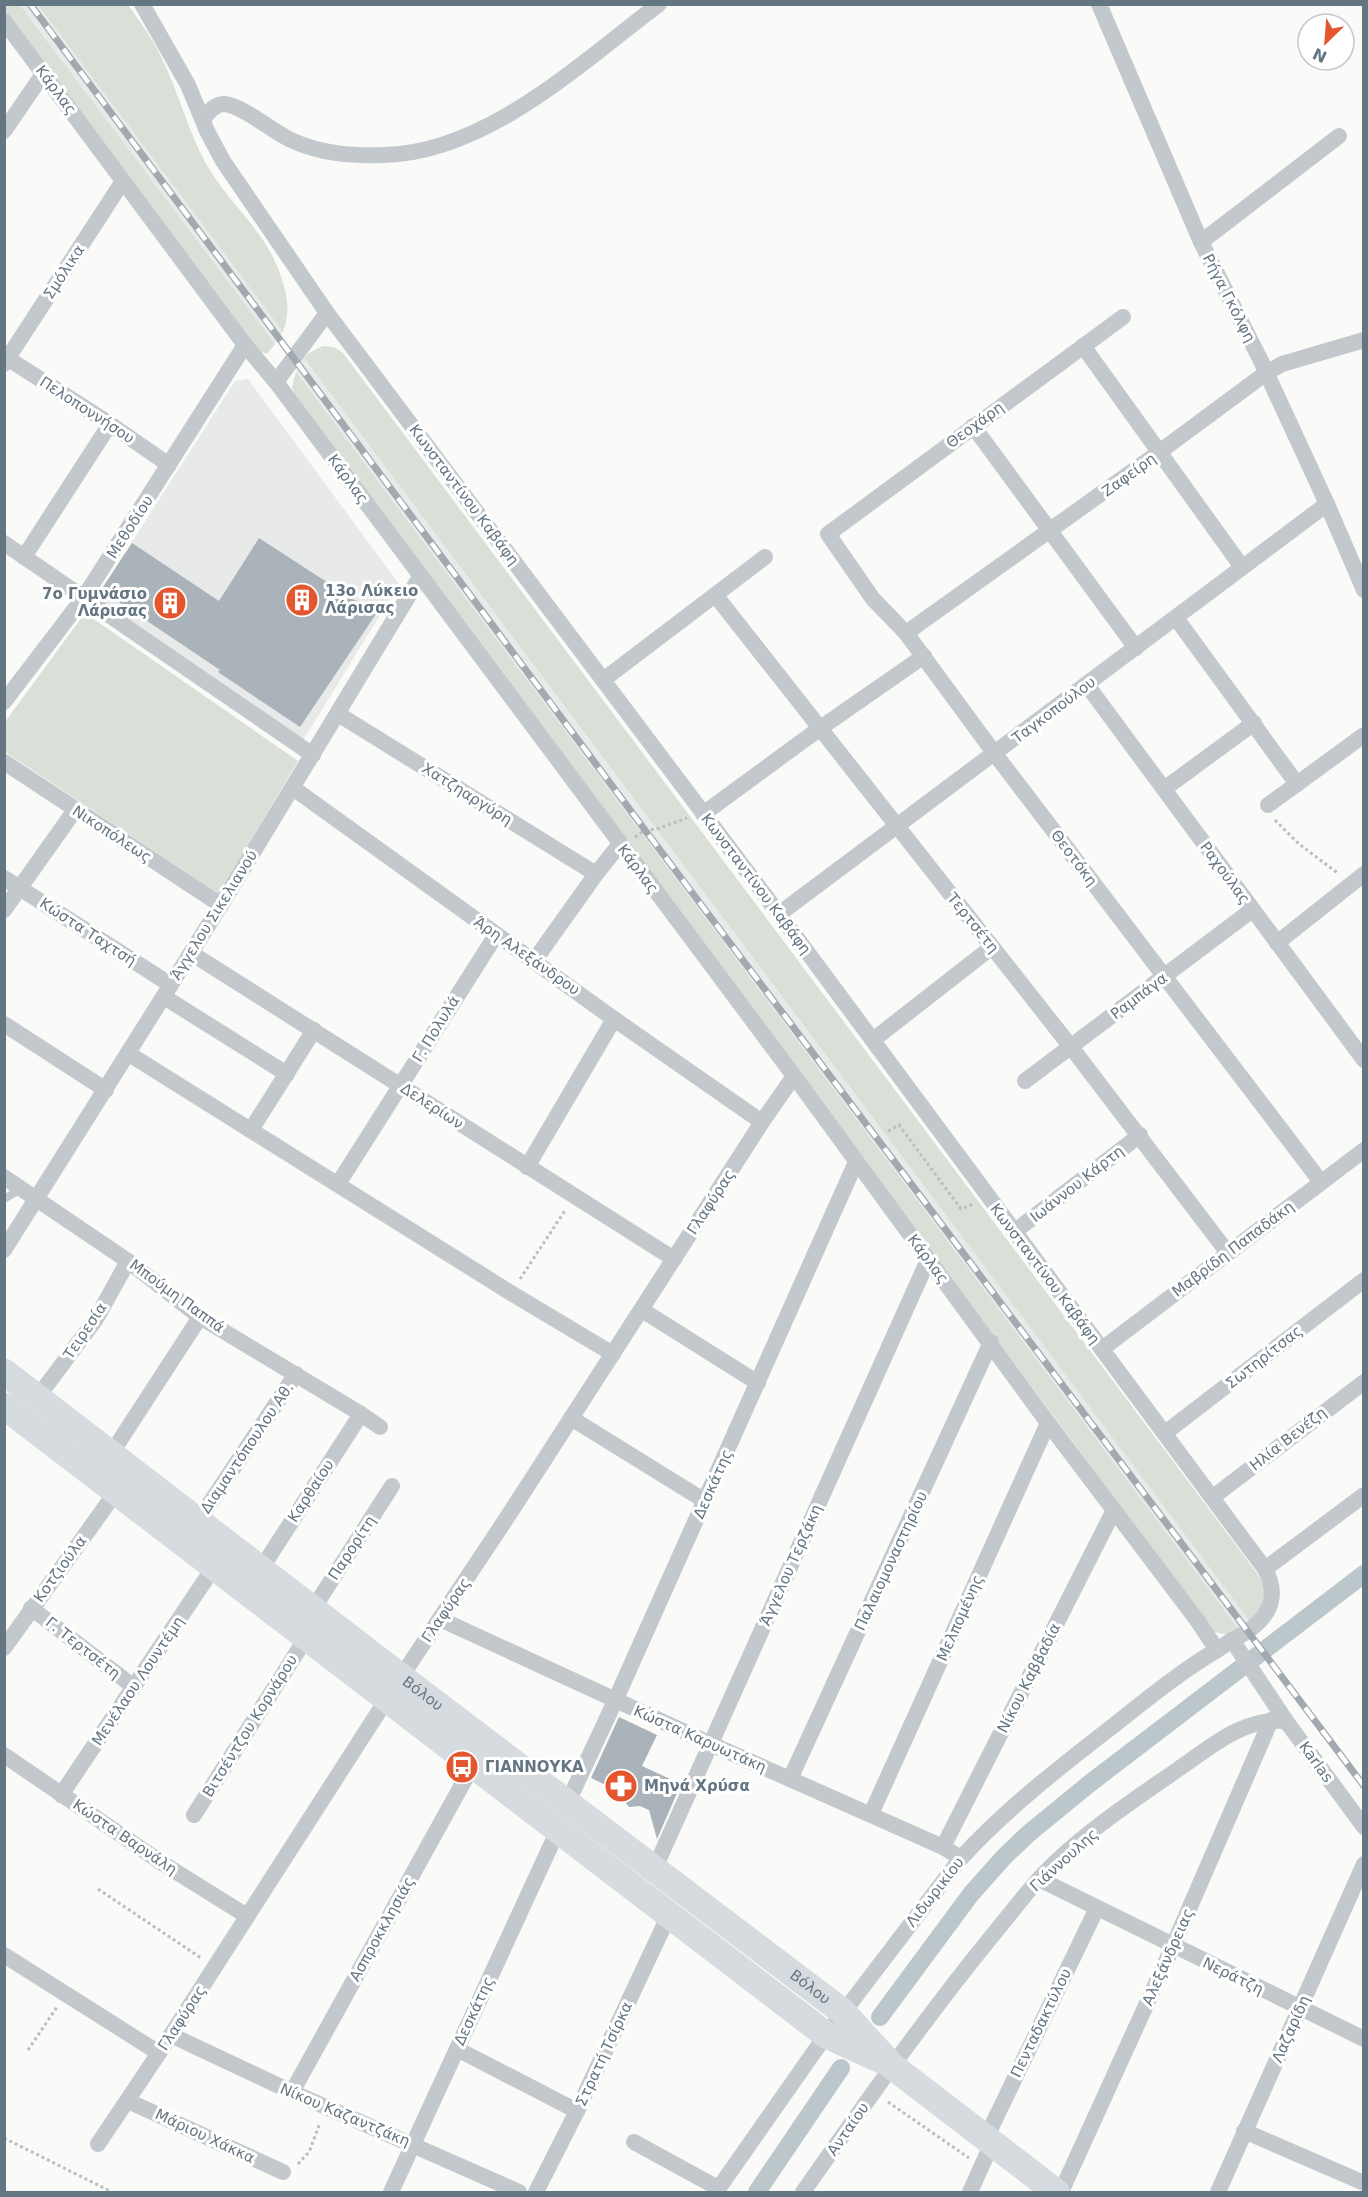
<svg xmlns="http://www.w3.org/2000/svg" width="1368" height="2197" viewBox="0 0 1368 2197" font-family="'DejaVu Sans',sans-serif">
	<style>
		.built { fill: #e8e9e9 }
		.green { fill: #dadfd7 }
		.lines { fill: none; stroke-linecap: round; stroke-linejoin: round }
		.canal { stroke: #bbc7cb; stroke-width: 18 }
		.building { fill: #aab3b9 }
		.path { stroke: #bbbfc2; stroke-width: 3; stroke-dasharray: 3 3; stroke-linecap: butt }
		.lane { stroke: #c3c8cc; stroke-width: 8 }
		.street { stroke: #c3c8cc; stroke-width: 16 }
		.primary { stroke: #d6dbdf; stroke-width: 27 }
		.rail-casing { stroke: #a2aab0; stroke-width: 7 }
		.rail { stroke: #fff; stroke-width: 4.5; stroke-dasharray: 14; stroke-linecap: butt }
		.labels { text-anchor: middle; stroke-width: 6; stroke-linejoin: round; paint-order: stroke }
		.street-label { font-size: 15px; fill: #657683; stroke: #fff }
		.poi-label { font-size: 15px; font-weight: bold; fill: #657683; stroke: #fff; text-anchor: start }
	</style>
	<rect width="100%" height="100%" fill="#fafaf8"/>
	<!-- built -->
	<g class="built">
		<polygon points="20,5 38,5 283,332 275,344"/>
		<polygon points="304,358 1251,1623 1240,1631 296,372"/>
		<polygon points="248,379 399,584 301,744 96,598 235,381"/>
	</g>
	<!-- green -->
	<g class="green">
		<polygon points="5,5 20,5 275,344 267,354 259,351 5,11"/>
		<path d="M38 5H128C141 23 155 42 164 63 181 99 190 138 211 172 231 204 263 231 277 266 286 289 292 308 283 332Z"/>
		<path d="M323 346 334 347 343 353 1256 1572C1270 1592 1264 1604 1251 1623L304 358 309 353Z"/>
		<polygon points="296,372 1240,1631 1230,1635 1214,1632 295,395 292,387"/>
		<polygon points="85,613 298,761 219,894 5,752 5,722"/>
	</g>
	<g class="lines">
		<!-- canal -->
		<g class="canal">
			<polyline points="880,2017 971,1894 1003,1858 1028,1834 1089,1784 1364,1574"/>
			<polyline points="757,2192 841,2068"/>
		</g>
	</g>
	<!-- building -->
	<g class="building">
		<polygon points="259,538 376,614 300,727 218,672 220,670 101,590 132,543 219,601"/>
		<polygon points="619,1717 657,1735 642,1766 681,1784 657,1839 649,1810 640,1806 629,1807 623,1799 625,1794 591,1778"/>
	</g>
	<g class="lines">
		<!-- path -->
		<g class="path">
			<polyline points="1275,820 1299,844 1339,874"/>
			<polyline points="635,837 645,830 657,829 687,818"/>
			<polyline points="888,1131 899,1125 961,1209 973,1204"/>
			<polyline points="520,1279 566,1209"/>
			<polyline points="98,1889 201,1958"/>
			<polyline points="28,2050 57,2007"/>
			<polyline points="888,2102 969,2158"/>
			<polyline points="4,2138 112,2192"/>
			<polyline points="298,2164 309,2152 320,2123"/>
		</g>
		<!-- lane -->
		<polyline class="lane" points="4,1199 21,1189"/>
		<!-- street -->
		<g class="street">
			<path d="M142 4 188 85 207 131 223 161 327 313 779 914 1265 1569C1283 1603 1263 1625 1232 1640"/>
			<polyline points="1099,4 1201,242 1261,361 1327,504 1364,590"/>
			<polyline points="4,21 245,345 276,382 794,1076 1048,1423 1197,1620 1217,1650 1232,1640 1286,1721 1364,1827"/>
			<path d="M203 119C208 113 214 104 224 104 242 105 273 132 291 140 321 154 352 156 384 155 486 153 581 63 659 4"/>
			<polyline points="4,131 43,74"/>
			<polyline points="1201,242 1339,136"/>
			<polyline points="1123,317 828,534 873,599 906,633 995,754 1321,1182"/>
			<polyline points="1083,346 1242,567"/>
			<polyline points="4,356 110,424 169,465"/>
			<polyline points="4,364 123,181"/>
			<polyline points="276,382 327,313"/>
			<polyline points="973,426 1136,648"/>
			<polyline points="4,543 313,755"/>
			<polyline points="24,557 110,424"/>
			<polyline points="716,596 1071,1047 1228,1253"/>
			<polyline points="1176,618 1297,784"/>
			<polyline points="906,633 1158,453 1266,373 1282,364 1364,340"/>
			<polyline points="603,680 765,557"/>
			<polyline points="1087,685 1364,1060"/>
			<polyline points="4,702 84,597 245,345"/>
			<polyline points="338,714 596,874"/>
			<polyline points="4,762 221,905"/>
			<polyline points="293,788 614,1019 762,1122"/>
			<polyline points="1164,789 1254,723"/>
			<polyline points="1268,805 1364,735"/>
			<polyline points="703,814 819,729 924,656"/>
			<polyline points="4,878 171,985"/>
			<polyline points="4,910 75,810"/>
			<polyline points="779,914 1327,504"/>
			<polyline points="1277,943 1364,874"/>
			<polyline points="191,953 674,1259"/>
			<polyline points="534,961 596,874 620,844"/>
			<polyline points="164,997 287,1074"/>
			<polyline points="4,1024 106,1090"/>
			<polyline points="873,1040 992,947"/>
			<polyline points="129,1054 511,1293 613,1354"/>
			<polyline points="1025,1081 1252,910"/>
			<polyline points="251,1130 314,1030"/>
			<polyline points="527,1167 614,1019"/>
			<polyline points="4,1177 128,1261 200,1317 361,1414 380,1427"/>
			<polyline points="338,1184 496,935"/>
			<polyline points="1014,1232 1140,1135"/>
			<polyline points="4,1250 221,905 420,577"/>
			<polyline points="642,1310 758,1383"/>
			<polyline points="1102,1349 1364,1150"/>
			<polyline points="37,1398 96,1319 128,1261"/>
			<polyline points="571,1418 705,1501"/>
			<polyline points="1165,1433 1364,1280"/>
			<polyline points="111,1454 200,1317"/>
			<polyline points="1213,1497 1364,1382"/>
			<polyline points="198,1521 296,1374"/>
			<polyline points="261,1569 361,1414"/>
			<polyline points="1265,1569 1364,1495"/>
			<polyline points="31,1608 134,1687"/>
			<polyline points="313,1609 392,1486"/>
			<polyline points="440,1619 711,1744 943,1847 961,1858"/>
			<polyline points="4,1648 116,1492"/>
			<polyline points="4,1755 162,1863 247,1916"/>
			<polyline points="790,1779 991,1342"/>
			<polyline points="61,1795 214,1567"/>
			<polyline points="567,1804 615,1701 856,1162"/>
			<polyline points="871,1814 1048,1423"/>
			<polyline points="194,1815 306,1638"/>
			<polyline points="943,1847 1114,1510"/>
			<polyline points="654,1870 928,1260"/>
			<polyline points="1039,1879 1364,2039"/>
			<polyline points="4,1955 159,2053"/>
			<polyline points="171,2035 292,2092 519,2192"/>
			<polyline points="457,2049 577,2111"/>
			<polyline points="292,2092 473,1765"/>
			<polyline points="128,2101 283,2172"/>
			<polyline points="1244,2131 1364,2183"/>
			<polyline points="986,2138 1097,1908"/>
			<polyline points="634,2142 718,2188"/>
			<polyline points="98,2144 171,2035 401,1677 510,1513 762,1122 794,1076"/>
			<polyline points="391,2192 558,1830"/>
			<polyline points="536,2192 577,2111 669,1915"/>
			<path d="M716 2192 826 2035 961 1858C1007 1808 1060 1767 1113 1726 1147 1699 1180 1672 1217 1650"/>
			<path d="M803 2192C864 2105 925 2018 992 1936 1008 1917 1022 1898 1038 1880 1075 1839 1132 1801 1177 1770 1211 1747 1243 1717 1286 1721"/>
			<polyline points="970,2192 992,2143"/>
			<polyline points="1061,2192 1173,1946 1271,1720"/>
			<polyline points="1218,2192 1364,1864"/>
		</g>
		<!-- primary -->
		<g class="primary">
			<path id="s1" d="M4 1372 401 1677 843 2012 892 2066 1056 2192"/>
			<polyline points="4,1406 826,2035 881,2060"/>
		</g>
		<defs>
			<polyline id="rail" points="30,4 645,830 1364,1786"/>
		</defs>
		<!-- rail casing -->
		<use href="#rail" class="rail-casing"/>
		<!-- rail -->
		<use href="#rail" class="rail"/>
	</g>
	<!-- icons -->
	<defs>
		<symbol id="building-disc" viewBox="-11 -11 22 22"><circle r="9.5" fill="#e4572e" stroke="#fff"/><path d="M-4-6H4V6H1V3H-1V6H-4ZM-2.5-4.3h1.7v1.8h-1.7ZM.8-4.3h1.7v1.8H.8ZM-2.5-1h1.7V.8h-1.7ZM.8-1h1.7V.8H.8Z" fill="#fff"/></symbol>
		<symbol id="bus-disc" viewBox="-11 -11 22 22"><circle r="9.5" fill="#e4572e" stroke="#fff"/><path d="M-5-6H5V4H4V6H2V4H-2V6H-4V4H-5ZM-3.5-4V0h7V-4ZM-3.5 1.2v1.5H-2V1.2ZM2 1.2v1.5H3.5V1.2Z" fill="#fff"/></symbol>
		<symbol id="pharmacy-disc" viewBox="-11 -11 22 22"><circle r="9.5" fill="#e4572e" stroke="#fff"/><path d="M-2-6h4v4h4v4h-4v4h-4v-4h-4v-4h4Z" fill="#fff"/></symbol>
	</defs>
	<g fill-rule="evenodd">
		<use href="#building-disc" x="283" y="581" width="38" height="38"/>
		<use href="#building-disc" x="151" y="584" width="38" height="38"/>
		<use href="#bus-disc" x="443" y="1748" width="38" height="38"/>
		<use href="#pharmacy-disc" x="602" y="1767" width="38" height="38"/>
	</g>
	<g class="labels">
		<!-- street labels -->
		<g class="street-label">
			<text transform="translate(56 90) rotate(53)" y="5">Κάρλας</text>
			<text transform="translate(64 272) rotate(-57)" y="5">Σμόλικα</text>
			<text transform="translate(1229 298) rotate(63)" y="5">Ρήγα Γκόλφη</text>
			<text transform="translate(87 410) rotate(33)" y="5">Πελοποννήσου</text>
			<text transform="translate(975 425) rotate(-36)" y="5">Θεοχάρη</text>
			<text transform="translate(1129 475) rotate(-36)" y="5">Ζαφείρη</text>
			<text transform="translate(348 479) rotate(54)" y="5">Κάρλας</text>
			<text transform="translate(464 495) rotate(53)" y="5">Κωνσταντίνου Καβάφη</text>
			<text transform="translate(130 527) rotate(-57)" y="5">Μεθοδίου</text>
			<text transform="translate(1054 710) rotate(-37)" y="5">Ταγκοπούλου</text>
			<text transform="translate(467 794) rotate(32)" y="5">Χατζηαργύρη</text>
			<text transform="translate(112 834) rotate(33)" y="5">Νικοπόλεως</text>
			<text transform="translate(1074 858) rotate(53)" y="5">Θεοτόκη</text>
			<text transform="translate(638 869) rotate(53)" y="5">Κάρλας</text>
			<text transform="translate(1225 873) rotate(54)" y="5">Ραχούλας</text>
			<text transform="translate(756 884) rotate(53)" y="5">Κωνσταντίνου Καβάφη</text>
			<text transform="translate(214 915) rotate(-58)" y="5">Άγγελου Σικελιανού</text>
			<text transform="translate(973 923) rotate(51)" y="5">Τερτσέτη</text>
			<text transform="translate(88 932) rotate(33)" y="5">Κώστα Ταχτσή</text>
			<text transform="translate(527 956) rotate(35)" y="5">Άρη Αλεξάνδρου</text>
			<text transform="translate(1139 996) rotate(-37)" y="5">Ραμπάγα</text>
			<text transform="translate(436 1029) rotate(-58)" y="5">Γ. Πολυλά</text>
			<text transform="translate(432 1106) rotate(33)" y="5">Δελερίων</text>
			<text transform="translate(1077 1184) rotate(-38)" y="5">Ιωάννου Κάρτη</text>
			<text transform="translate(711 1202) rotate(-57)" y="5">Γλαφύρας</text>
			<text transform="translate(1233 1249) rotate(-37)" y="5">Μαβρίδη Παπαδάκη</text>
			<text transform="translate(928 1259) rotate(53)" y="5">Κάρλας</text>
			<text transform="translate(1045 1274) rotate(53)" y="5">Κωνσταντίνου Καβάφη</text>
			<text transform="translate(177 1296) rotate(36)" y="5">Μπούμη Παππά</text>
			<text transform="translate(85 1331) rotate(-56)" y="5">Τειρεσία</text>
			<text transform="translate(1264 1357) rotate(-38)" y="5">Σωτηρίτσας</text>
			<text transform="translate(1288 1439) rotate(-38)" y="5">Ηλία Βενέζη</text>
			<text transform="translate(247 1448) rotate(-56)" y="5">Διαμαντόπουλου Αθ.</text>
			<text transform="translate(713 1484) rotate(-66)" y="5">Δεσκάτης</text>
			<text transform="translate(311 1491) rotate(-57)" y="5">Καρθαίου</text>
			<text transform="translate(352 1548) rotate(-57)" y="5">Παρορίτη</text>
			<text transform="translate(891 1561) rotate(-65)" y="5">Παλαιομοναστηρίου</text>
			<text transform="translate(791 1565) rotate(-66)" y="5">Άγγελου Τερζάκη</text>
			<text transform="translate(60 1569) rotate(-54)" y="5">Κοτζιούλα</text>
			<text transform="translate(446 1610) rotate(-56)" y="5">Γλαφύρας</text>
			<text transform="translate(960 1618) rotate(-66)" y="5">Μελπομένης</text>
			<text transform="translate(83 1648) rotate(38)" y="5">Γ. Τερτσέτη</text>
			<text transform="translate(1029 1678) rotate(-63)" y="5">Νίκου Καββαδία</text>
			<text transform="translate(138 1681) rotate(-56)" y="5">Μενέλαου Λουντέμη</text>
			<text dy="5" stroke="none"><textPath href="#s1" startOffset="528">Βόλου</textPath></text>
			<text transform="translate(250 1726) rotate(-58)" y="5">Βιτσέντζου Κορνάρου</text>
			<text transform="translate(700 1739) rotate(24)" y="5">Κώστα Καρυωτάκη</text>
			<text transform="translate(1316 1762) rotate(54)" y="5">Karlas</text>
			<text transform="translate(125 1837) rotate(34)" y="5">Κώστα Βαρνάλη</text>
			<text transform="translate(1064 1860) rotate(-42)" y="5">Γιάννουλης</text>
			<text transform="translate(935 1892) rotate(-52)" y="5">Λιδωρικίου</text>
			<text transform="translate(382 1929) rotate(-61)" y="5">Ασπροκκλησιάς</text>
			<text transform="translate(1168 1957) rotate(-66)" y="5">Αλεξάνδρειας</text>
			<text transform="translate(1233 1976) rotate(26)" y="5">Νεράτζη</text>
			<text dy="5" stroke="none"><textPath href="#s1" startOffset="1014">Βόλου</textPath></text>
			<text transform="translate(474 2011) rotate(-65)" y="5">Δεσκάτης</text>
			<text transform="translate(182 2018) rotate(-57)" y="5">Γλαφύρας</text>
			<text transform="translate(1041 2023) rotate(-64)" y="5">Πενταδακτύλου</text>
			<text transform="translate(1291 2029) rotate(-66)" y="5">Λαζαρίδη</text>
			<text transform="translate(604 2054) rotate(-65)" y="5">Στρατή Τσίρκα</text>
			<text transform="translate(345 2115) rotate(23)" y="5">Νίκου Καζαντζάκη</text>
			<text transform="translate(848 2129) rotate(-55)" y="5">Ανταίου</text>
			<text transform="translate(205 2136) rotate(25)" y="5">Μάριου Χάκκα</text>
		</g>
		<!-- poi labels -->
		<g class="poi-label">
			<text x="325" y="596">13ο Λύκειο<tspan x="325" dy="17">Λάρισας</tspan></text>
			<text x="147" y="599" text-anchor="end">7ο Γυμνάσιο<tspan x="147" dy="17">Λάρισας</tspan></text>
			<text x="485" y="1772">ΓΙΑΝΝΟΥΚΑ</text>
			<text x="644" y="1791">Μηνά Χρύσα</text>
		</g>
	</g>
	<!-- border -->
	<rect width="1368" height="2197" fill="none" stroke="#657683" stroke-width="12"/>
	<!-- north arrow -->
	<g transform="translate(1326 42) rotate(205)"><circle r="28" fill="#ffffff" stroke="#c1c8cd" stroke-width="1.5"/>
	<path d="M0-4.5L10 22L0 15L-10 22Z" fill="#e4572e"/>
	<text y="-9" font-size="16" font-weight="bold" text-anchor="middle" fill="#657683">N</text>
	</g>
</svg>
